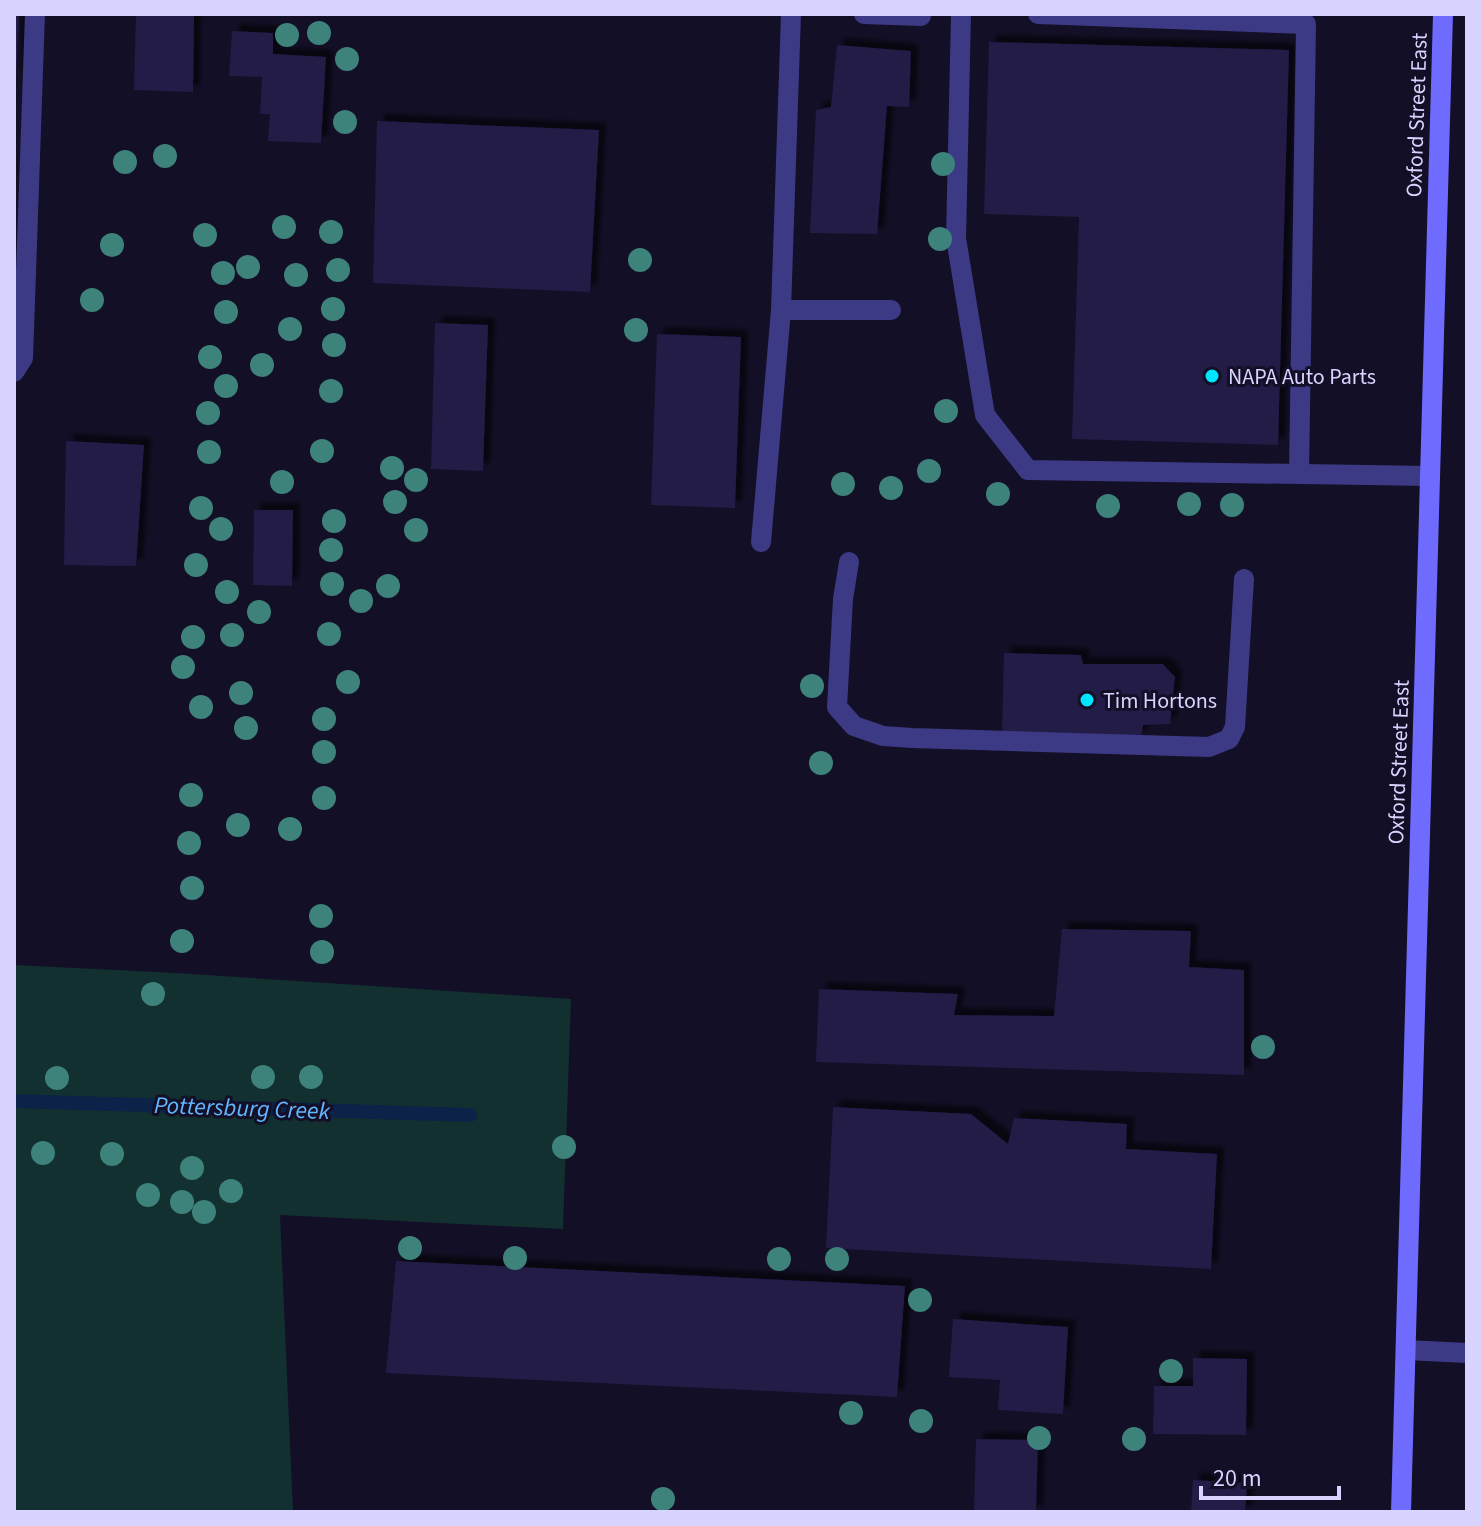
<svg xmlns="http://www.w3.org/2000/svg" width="1481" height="1526" viewBox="0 0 1481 1526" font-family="'Source Sans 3',sans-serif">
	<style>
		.green { fill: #12302f }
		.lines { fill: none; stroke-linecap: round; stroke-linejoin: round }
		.stream { stroke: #0c2248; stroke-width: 14 }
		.building { fill: #241b47; filter: url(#shadow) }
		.service { stroke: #3d3a85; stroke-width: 20 }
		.secondary { stroke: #6f6bff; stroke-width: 20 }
		.tree { fill: #3d827b }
		.poi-dot { fill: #00e5ff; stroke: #130f26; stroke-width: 3 }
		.labels { text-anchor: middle; stroke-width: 6; stroke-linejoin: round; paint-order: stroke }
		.street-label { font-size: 22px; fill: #d9d4ff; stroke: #130f26 }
		.poi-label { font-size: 22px; fill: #d9d4ff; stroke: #130f26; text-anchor: start }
		.water-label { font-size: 24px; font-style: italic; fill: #62b6ff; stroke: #130f26 }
	</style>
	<defs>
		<filter id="shadow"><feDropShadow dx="7" dy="-7" stdDeviation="2" flood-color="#0009"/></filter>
	</defs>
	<rect width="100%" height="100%" fill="#130f26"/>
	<!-- green -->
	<polygon class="green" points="14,965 176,973 571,999 563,1229 280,1215 293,1512 14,1512"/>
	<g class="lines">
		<!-- stream -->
		<polyline class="stream" points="14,1101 470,1115"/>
	</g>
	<!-- building -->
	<g class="building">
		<polygon points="136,14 194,14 193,92 134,90"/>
		<polygon points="14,15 19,15 16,78 14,78"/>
		<polygon points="232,31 273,33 273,54 326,57 321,143 268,141 270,114 260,114 262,77 229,76"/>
		<polygon points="989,42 1289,50 1278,445 1072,439 1079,217 984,214"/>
		<polygon points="837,45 911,51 909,107 887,106 877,234 810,233 816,110 831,107"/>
		<polygon points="377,121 599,130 590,292 373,283"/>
		<polygon points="435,323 488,325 483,471 431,469"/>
		<polygon points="657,334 741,337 735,508 651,505"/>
		<polygon points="66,441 144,445 136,566 64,565"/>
		<polygon points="254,510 293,510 292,586 253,585"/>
		<polygon points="1004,653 1081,655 1083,664 1163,664 1175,677 1170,724 1143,725 1141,737 1002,732"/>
		<polygon points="1062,929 1191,931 1189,967 1244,970 1244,1075 816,1062 819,989 958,994 954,1015 1054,1016"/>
		<polygon points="833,1107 971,1114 1008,1144 1014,1118 1127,1124 1126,1149 1217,1154 1211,1269 826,1248"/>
		<polygon points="396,1261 905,1286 897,1397 386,1373"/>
		<polygon points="953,1319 1068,1327 1063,1414 998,1410 1000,1380 949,1377"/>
		<polygon points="1193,1358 1247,1359 1246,1435 1153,1434 1154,1386 1193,1386"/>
		<polygon points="976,1439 1038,1440 1036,1512 974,1512"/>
		<polygon points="1193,1480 1247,1483 1245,1512 1191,1512"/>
	</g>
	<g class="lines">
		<!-- service -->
		<g class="service">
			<polyline points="791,14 781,310 891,310"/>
			<polyline points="864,14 921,16"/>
			<polyline points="961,14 956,238 985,415 1028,470 1430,476"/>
			<polyline points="1038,14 1306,24 1299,474"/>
			<polyline points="14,372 23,358 35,14"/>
			<polyline points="761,542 781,310"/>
			<polyline points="849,562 843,599 837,707 854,726 883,736 912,738 1209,747 1229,739 1235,727 1244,579"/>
			<polyline points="1406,1350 1467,1353"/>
		</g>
		<!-- secondary -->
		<polyline class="secondary" points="1401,1512 1443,14"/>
	</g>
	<!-- trees -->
	<g class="tree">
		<circle cx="319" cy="33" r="12"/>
		<circle cx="287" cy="35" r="12"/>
		<circle cx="347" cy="59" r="12"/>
		<circle cx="345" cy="122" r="12"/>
		<circle cx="165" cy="156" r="12"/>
		<circle cx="125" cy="162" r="12"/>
		<circle cx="943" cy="164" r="12"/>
		<circle cx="284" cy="227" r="12"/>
		<circle cx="331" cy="232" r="12"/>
		<circle cx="205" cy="235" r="12"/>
		<circle cx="940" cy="239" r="12"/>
		<circle cx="112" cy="245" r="12"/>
		<circle cx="640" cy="260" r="12"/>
		<circle cx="248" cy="267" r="12"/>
		<circle cx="338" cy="270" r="12"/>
		<circle cx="223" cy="273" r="12"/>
		<circle cx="296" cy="275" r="12"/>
		<circle cx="92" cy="300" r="12"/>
		<circle cx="333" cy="309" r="12"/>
		<circle cx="226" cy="312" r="12"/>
		<circle cx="290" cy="329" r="12"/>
		<circle cx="636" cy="330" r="12"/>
		<circle cx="334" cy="345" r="12"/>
		<circle cx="210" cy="357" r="12"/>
		<circle cx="262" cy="365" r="12"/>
		<circle cx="226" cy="386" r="12"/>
		<circle cx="331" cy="391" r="12"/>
		<circle cx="946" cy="411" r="12"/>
		<circle cx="208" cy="413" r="12"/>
		<circle cx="322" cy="451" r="12"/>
		<circle cx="209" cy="452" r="12"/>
		<circle cx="392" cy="468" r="12"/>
		<circle cx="929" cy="471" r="12"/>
		<circle cx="416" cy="480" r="12"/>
		<circle cx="282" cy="482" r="12"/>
		<circle cx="843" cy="484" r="12"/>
		<circle cx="891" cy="488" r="12"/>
		<circle cx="998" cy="494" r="12"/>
		<circle cx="395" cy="502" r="12"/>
		<circle cx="1189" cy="504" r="12"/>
		<circle cx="1232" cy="505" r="12"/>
		<circle cx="1108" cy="506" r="12"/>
		<circle cx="201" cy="508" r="12"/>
		<circle cx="334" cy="521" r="12"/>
		<circle cx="221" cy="529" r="12"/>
		<circle cx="416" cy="530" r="12"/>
		<circle cx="331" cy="550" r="12"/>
		<circle cx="196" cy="565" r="12"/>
		<circle cx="332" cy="584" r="12"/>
		<circle cx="388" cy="586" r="12"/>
		<circle cx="227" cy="592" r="12"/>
		<circle cx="361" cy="601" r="12"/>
		<circle cx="259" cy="612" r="12"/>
		<circle cx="329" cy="634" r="12"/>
		<circle cx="232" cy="635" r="12"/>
		<circle cx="193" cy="637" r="12"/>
		<circle cx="183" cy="667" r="12"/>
		<circle cx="348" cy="682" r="12"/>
		<circle cx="812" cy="686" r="12"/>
		<circle cx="241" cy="693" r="12"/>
		<circle cx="201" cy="707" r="12"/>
		<circle cx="324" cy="719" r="12"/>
		<circle cx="246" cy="728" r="12"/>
		<circle cx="324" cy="752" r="12"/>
		<circle cx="821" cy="763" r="12"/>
		<circle cx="191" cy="795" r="12"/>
		<circle cx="324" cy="798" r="12"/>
		<circle cx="238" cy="825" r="12"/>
		<circle cx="290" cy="829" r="12"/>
		<circle cx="189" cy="843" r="12"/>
		<circle cx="192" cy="888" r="12"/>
		<circle cx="321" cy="916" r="12"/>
		<circle cx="182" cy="941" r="12"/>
		<circle cx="322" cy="952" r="12"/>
		<circle cx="153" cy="994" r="12"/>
		<circle cx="1263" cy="1047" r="12"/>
		<circle cx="263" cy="1077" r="12"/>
		<circle cx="311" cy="1077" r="12"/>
		<circle cx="57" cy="1078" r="12"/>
		<circle cx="564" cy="1147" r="12"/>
		<circle cx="43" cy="1153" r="12"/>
		<circle cx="112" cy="1154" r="12"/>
		<circle cx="192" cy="1168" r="12"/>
		<circle cx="231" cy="1191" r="12"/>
		<circle cx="148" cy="1195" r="12"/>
		<circle cx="182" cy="1202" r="12"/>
		<circle cx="204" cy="1212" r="12"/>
		<circle cx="410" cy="1248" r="12"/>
		<circle cx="515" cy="1258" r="12"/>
		<circle cx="779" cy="1259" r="12"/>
		<circle cx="837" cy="1259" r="12"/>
		<circle cx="920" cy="1300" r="12"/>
		<circle cx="1171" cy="1371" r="12"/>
		<circle cx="851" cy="1413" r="12"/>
		<circle cx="921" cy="1421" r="12"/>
		<circle cx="1039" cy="1438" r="12"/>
		<circle cx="1134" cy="1439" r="12"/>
		<circle cx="663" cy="1499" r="12"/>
	</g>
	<!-- markers -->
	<g class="poi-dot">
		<circle cx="1212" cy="376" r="8"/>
		<circle cx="1087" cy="700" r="8"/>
	</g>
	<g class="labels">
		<!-- street labels -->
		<g class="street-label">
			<text transform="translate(1416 115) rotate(-88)" y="8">Oxford Street East</text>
			<text transform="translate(1398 762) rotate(-88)" y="8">Oxford Street East</text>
		</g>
		<!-- poi labels -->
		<g class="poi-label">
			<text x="1228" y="384">NAPA Auto Parts</text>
			<text x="1103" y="708">Tim Hortons</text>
		</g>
		<!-- water labels -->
		<g class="water-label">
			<text transform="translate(242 1108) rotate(2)" y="8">Pottersburg Creek</text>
		</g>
	</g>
	<!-- border -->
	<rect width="1481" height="1526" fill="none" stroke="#d9d4ff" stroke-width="32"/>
	<!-- scale -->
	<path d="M1201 1486v12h138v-12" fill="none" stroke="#d9d4ff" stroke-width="4"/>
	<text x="1213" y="1486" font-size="24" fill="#d9d4ff" stroke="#130f26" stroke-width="6" paint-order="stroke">20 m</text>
</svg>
